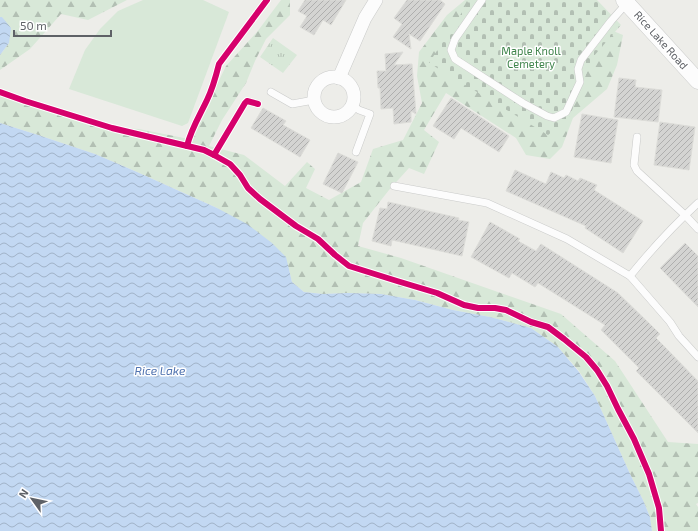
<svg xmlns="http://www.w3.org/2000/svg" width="698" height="531" viewBox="0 0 698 531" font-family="'Exo 2',sans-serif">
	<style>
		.grass { fill: url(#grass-tufts) }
		.forest { fill: url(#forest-firs) }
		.cemetery { fill: url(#cemetery-stones) }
		.pitch { fill: #d8e8d8 }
		.water { fill: url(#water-waves) }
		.building { fill: url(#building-hatch); stroke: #dcdcd8 }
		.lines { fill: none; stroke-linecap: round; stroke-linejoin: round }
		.service-casing { stroke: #cacbca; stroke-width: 8 }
		.minor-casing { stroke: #cacbca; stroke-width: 14 }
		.tertiary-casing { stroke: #cacbca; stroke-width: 17 }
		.service { stroke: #fcfcfc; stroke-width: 7 }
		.minor { stroke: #fcfcfc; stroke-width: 13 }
		.tertiary { stroke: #fcfcfc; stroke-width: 16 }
		.cycleway-casing { stroke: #fff; stroke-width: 8 }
		.cycleway { stroke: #d6006c; stroke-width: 6 }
		.labels { text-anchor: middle; stroke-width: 3; stroke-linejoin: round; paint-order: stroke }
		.street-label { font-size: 11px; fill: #5e6166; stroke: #fff }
		.park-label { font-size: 11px; fill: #3f844b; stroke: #fff }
		.water-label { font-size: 12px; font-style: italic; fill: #5174b0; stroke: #fff }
	</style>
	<defs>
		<pattern id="grass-tufts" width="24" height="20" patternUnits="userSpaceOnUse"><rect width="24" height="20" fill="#d8e8d8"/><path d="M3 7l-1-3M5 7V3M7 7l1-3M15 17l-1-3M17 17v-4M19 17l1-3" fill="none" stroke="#b2bfb3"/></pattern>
		<pattern id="forest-firs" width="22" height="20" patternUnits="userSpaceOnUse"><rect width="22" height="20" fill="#d8e8d8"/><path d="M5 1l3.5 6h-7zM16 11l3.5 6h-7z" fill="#b2bfb3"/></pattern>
		<pattern id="cemetery-stones" width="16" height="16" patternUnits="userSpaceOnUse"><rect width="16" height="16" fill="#d8e8d8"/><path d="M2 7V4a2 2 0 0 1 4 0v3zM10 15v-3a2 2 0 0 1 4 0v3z" fill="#b2bfb3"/></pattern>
		<pattern id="water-waves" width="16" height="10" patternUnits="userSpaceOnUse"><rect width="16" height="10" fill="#c2d8f2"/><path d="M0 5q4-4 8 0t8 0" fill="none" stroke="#a1b3c8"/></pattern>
		<pattern id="building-hatch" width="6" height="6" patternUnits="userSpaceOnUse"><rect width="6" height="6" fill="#d4d4d2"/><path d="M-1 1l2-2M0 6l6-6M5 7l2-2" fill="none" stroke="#afafae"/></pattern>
	</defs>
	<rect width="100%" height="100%" fill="#edede9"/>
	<!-- grass -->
	<polygon class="grass" points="273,38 297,55 283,73 260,57"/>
	<!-- forest -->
	<g class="forest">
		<polygon points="0,0 127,0 88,20 61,14 30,49 0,70 0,55 9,43 2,17 0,17"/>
		<polygon points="281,0 290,0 290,15 266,39 255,61 246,83 222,120 209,146 244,155 285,186 307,162 315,169 306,188 329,200 361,182 373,149 403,140 422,103 417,76 419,52 447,15 465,0 471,0 606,28 623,35 617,65 607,89 573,118 562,147 550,159 526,155 516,138 446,93 424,130 439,142 424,174 409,168 389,190 363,223 358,246 401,258 561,314 615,361 668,442 698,444 698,503 696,504 698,507 698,531 652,531 650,517 643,500 631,476 595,396 579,371 558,347 531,328 490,317 453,310 415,300 381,294 348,293 323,294 304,292 292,282 289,270 217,208 137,172 95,154 38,135 0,123 0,96 92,126 139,129 189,139 197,126 226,66 257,32"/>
	</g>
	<!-- cemetery -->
	<polygon class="cemetery" points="470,0 597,0 621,25 593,57 569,118 548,135 429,63"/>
	<!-- pitch -->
	<polygon class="pitch" points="143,0 203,0 229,12 188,123 182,126 69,89 85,50 100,29 118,11"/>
	<!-- water -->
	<g class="water">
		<polygon points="0,17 2,17 11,28 9,43 0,55"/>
		<polygon points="0,123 38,135 95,154 137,172 217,208 247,224 272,243 286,257 292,282 304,292 323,294 348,293 381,294 415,300 453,310 490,317 531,328 558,347 579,372 595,396 631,476 643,500 650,517 652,531 0,531"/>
	</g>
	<!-- building -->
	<g class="building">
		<polygon points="305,0 346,0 331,25 323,20 314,35 300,27 307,16 298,11"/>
		<polygon points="407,0 440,0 445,4 420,41 409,34 411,49 393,37 402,24 394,18"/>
		<polygon points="403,52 394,65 412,64 416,114 411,111 411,122 394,124 393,108 381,109 380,88 378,88 377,71 386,71 385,54"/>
		<polygon points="619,78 636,80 635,87 662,90 658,122 614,117"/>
		<polygon points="451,98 509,136 499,152 461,128 454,139 433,126"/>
		<polygon points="263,108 286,121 283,125 310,140 300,157 251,128"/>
		<polygon points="582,114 618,120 611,163 574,157"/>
		<polygon points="660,122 695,127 689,170 654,165"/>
		<polygon points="338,153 358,162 342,193 323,184"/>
		<polygon points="515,170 546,184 551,172 564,178 566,175 578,181 580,178 597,185 594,190 643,221 623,253 585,228 586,226 506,191"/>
		<polygon points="388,202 459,218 458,220 469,222 462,256 392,240 391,246 372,241 380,208 387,209"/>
		<polygon points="490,222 520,239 518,241 536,251 541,244 618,293 660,334 656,338 698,381 698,433 636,371 639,368 601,330 605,325 538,283 535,287 512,273 509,278 471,257"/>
		<polygon points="685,243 698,256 698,307 660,268"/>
	</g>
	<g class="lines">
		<defs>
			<g id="service">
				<polyline points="482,0 455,39 451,50 455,59 523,103 547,116 554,118 566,112 580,82 578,69 581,60 611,21 627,3"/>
				<polyline points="271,92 292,104 314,100"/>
				<polyline points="352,105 359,110 370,114 356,152"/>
				<polyline points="637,137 634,165 637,171 685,215 698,229"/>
				<polyline points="394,186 487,203 567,239 630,276"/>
				<path d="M698 203C673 226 651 250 630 276L670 322 679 336 698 357"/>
			</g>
			<g id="minor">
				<circle cx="334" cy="97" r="20"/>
				<polyline points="339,78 365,18 376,0"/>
			</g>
			<polyline id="tertiary" points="624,0 698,81"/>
		</defs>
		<!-- service casing -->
		<use href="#service" class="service-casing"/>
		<!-- minor casing -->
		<use href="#minor" class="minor-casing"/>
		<!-- tertiary casing -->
		<use href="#tertiary" class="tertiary-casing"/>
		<!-- service -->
		<use href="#service" class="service"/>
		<!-- minor -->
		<use href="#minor" class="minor"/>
		<!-- tertiary -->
		<use href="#tertiary" class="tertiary"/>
		<defs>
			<g id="cycleway">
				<polyline points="0,92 25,101 112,128 204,150 214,155 230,164 240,175 248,188 260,199 296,226 318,239 335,255 349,266 397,281 437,293 464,305 478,308 495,308 506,310 531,322 548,327 564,339 586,357 597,370 607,386 618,409 634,439 649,474 659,508 661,531"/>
				<path d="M187 146C191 129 200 115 207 100 213 88 216 76 219 64L267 0"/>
				<polyline points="214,155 245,103 247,101 258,104"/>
			</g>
		</defs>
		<!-- cycleway casing -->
		<use href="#cycleway" class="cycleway-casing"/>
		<!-- cycleway -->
		<use href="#cycleway" class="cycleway"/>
	</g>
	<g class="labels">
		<!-- street labels -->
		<g class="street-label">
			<text transform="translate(661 40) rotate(48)" y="4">Rice Lake Road</text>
		</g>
		<!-- park labels -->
		<g class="park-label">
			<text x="531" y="55">Maple Knoll<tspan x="531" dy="13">Cemetery</tspan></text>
		</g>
		<!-- water labels -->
		<g class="water-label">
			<text x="160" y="375">Rice Lake</text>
		</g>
	</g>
	<!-- north arrow -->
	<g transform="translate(32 499) rotate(303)" stroke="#ffffff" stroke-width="3" paint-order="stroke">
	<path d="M0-3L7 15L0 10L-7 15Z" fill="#5e6166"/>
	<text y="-6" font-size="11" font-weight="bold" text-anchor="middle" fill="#5e6166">N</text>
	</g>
	<!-- scale -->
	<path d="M14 30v6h97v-6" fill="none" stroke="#5e6166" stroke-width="2"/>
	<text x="20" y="30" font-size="12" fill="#5e6166" stroke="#ffffff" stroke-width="3" paint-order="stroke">50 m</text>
</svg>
